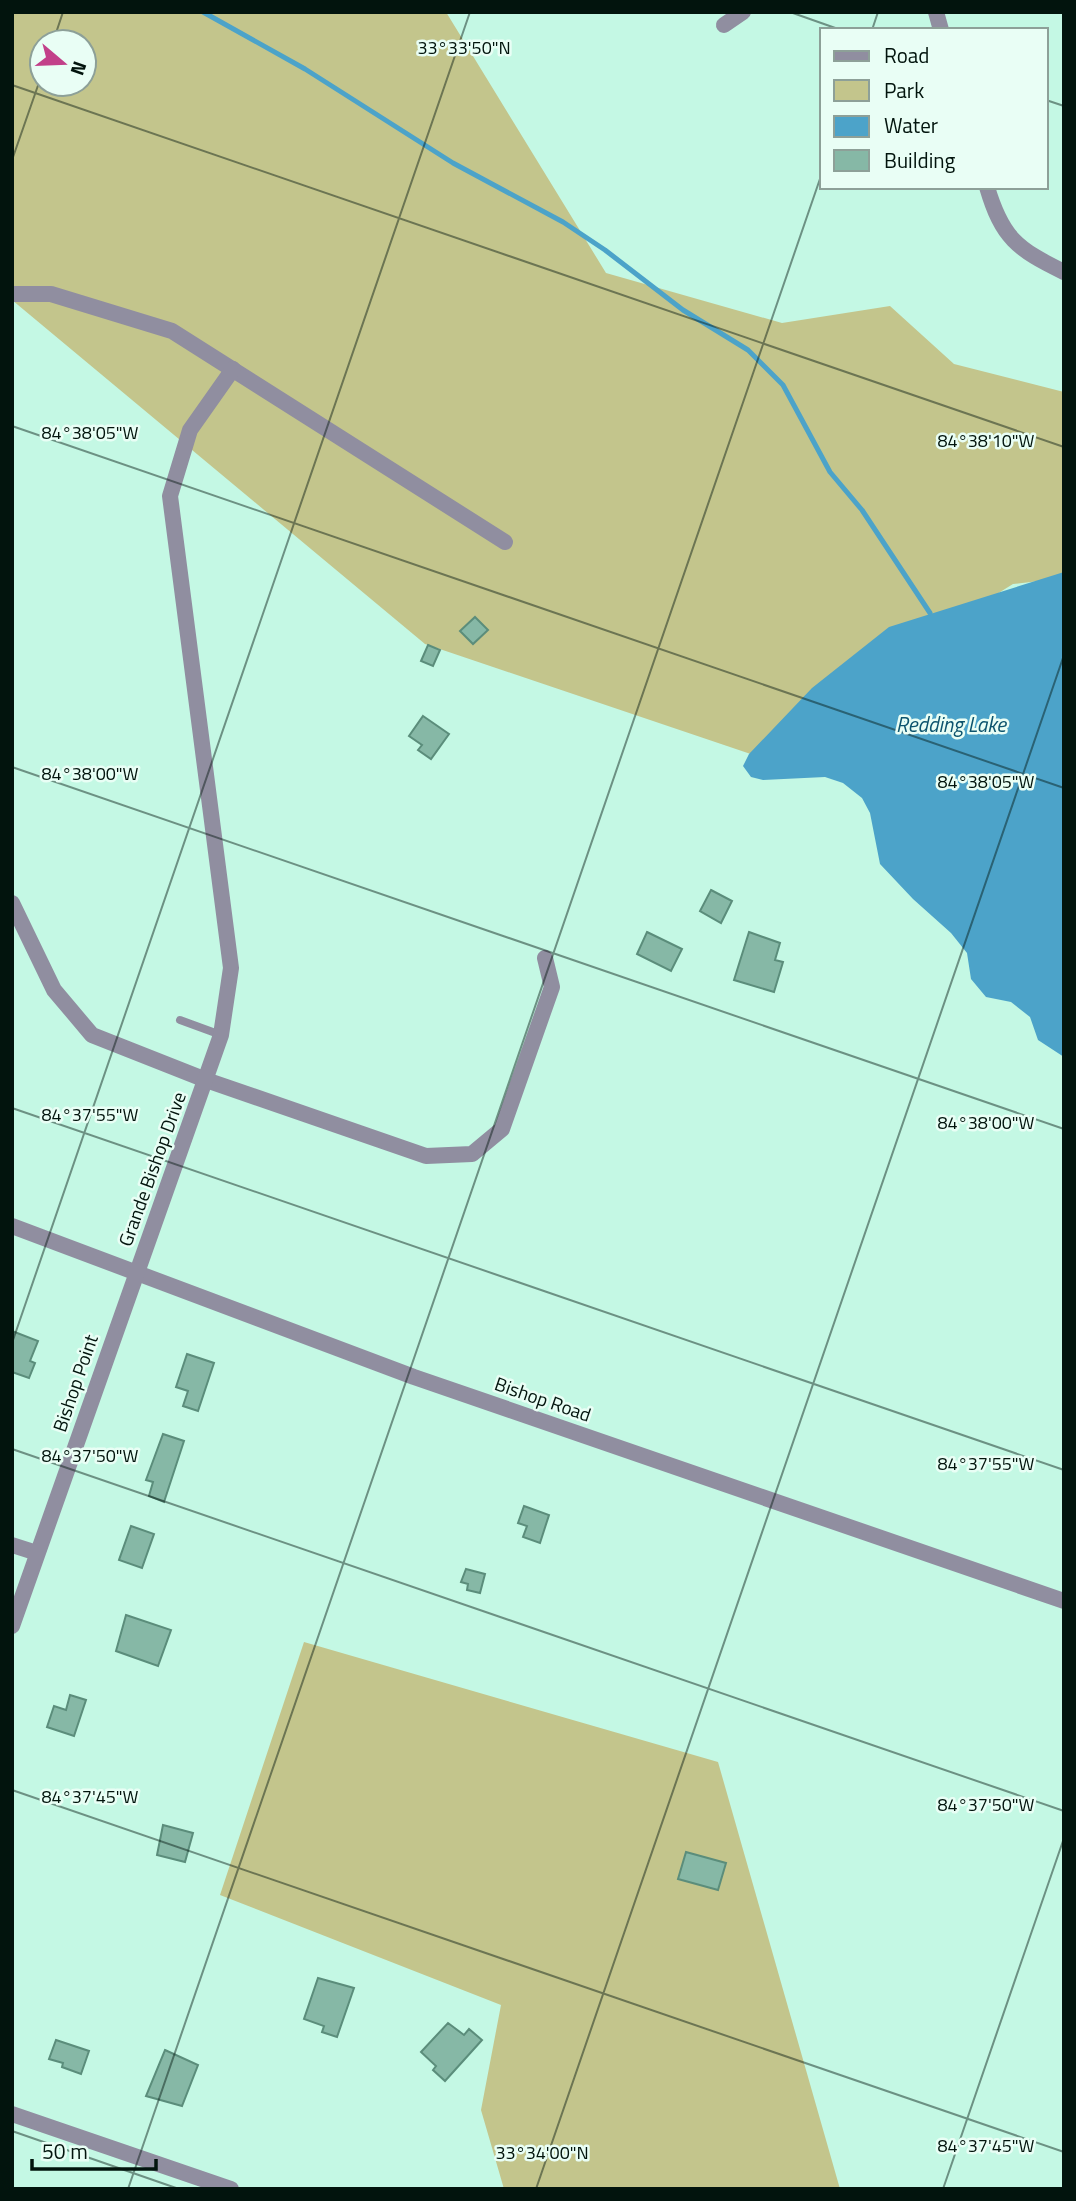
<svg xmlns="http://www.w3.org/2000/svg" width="1076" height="2201" viewBox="0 0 1076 2201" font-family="'Titillium Web',sans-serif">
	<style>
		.green { fill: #c3c58c; fill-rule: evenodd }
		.water { fill: #4ca3c9 }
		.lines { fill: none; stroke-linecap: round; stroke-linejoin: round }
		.stream { stroke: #4ca3c9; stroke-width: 5 }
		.building { fill: #86b8a6; stroke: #5b8d7b; stroke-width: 2 }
		.lane { stroke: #908ea0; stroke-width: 8 }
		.street { stroke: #908ea0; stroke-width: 16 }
		.ticks { fill: none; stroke: #02140d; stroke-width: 2; stroke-opacity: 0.45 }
		.labels { text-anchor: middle; stroke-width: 5; stroke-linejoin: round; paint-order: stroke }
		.street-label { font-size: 19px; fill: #02140d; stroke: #e9fef5 }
		.water-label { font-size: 21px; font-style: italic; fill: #0d546e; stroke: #e9fef5 }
		.ticks-label { font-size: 18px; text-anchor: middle; fill: #02140d; stroke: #e9fef5; stroke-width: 5; stroke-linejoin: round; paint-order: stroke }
	</style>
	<rect width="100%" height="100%" fill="#c4f8e4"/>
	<!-- green -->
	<g class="green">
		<path d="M12 12H446L606 273 782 323 890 306 954 364 1064 392V578L1013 584 939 630 780 764 425 644 12 300ZM42 42H84V84H42Z"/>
		<polygon points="304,1642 718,1762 840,2189 504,2189 481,2110 501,2005 220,1895"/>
	</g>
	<!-- water -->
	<polygon class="water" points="1064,572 1064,1057 1038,1040 1030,1017 1011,1002 986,997 971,979 967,953 951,933 913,899 880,864 870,813 862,798 843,783 825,777 763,780 751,777 743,766 749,754 812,688 889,627"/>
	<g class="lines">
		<!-- stream -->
		<polyline class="stream" points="203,12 305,69 453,163 563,222 605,250 683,310 748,350 783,385 830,472 862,510 930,613"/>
	</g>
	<!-- building -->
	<g class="building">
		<polygon points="475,617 488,630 473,644 460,631"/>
		<polygon points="428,645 440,650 433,666 421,661"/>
		<polygon points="423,716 449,734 431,759 418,750 422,745 409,736"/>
		<polygon points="711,890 732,901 721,923 700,911"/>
		<polygon points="647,932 682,949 671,971 637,954"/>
		<polygon points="749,932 780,943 775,960 783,962 774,992 734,980"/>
		<polygon points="12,1331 38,1341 30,1361 35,1363 29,1378 12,1372"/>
		<polygon points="187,1354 214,1363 198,1411 183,1406 188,1391 176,1387"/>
		<polygon points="163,1434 184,1441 164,1502 149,1496 153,1482 146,1480"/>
		<polygon points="524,1506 549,1515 540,1543 523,1537 527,1526 518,1523"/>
		<polygon points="131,1526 154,1534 142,1568 119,1560"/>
		<polygon points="466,1569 485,1574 480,1593 467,1590 468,1584 461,1582"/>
		<polygon points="126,1615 171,1630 158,1666 116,1651"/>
		<polygon points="70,1695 86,1700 74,1736 47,1727 54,1706 66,1710"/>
		<polygon points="163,1825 193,1833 185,1862 157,1855"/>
		<polygon points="686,1852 726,1863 718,1890 678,1879"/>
		<polygon points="318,1978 354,1988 337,2037 322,2032 324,2026 304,2019"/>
		<polygon points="448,2023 464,2035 469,2029 482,2040 445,2081 433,2070 436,2066 421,2052"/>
		<polygon points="56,2040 89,2051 81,2074 62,2067 63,2063 49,2059"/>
		<polygon points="165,2050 198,2065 182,2106 146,2096"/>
	</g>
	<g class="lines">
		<!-- lane -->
		<polyline class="lane" points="180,1020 221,1035"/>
		<!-- street -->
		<g class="street">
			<polyline points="936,12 941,30"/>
			<polyline points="724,25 743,12"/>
			<path d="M987 187C1002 238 1017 249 1064 272"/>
			<polyline points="12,294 51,294 172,331 505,542"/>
			<polyline points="12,903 54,990 92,1035 206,1080 426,1156 472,1154 502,1129 552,987 545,958"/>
			<polyline points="12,1226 414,1377 1064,1601"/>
			<polyline points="12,1545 37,1553"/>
			<polyline points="12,1626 221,1035 231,968 170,496 190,430 233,369"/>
			<polyline points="12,2114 231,2189"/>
		</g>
	</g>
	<!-- ticks -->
	<path class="ticks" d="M790 12 841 30M872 30 878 12M53 42 63 12M12 85 1064 447M1046 100 1064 106M12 160 42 74M12 426 1064 788M12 767 1064 1129M12 1108 1064 1470M12 1343 470 12M12 1449 1064 1811M12 1790 1064 2152M12 2131 179 2189M128 2189 822 173M536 2189 1064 655M943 2189 1064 1838"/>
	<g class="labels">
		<!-- street labels -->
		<g class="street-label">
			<text transform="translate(152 1169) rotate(-70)" y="7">Grande Bishop Drive</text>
			<text transform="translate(75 1383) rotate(-71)" y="7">Bishop Point</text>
			<text transform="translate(543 1399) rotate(19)" y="7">Bishop Road</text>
		</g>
		<!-- water labels -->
		<g class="water-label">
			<text x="951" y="732">Redding Lake</text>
		</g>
	</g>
	<g class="ticks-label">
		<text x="464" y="54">33°33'50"N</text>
		<text x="90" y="439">84°38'05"W</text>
		<text x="986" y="447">84°38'10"W</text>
		<text x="90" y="780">84°38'00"W</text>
		<text x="986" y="788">84°38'05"W</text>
		<text x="90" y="1121">84°37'55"W</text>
		<text x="986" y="1129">84°38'00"W</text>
		<text x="90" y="1462">84°37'50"W</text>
		<text x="986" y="1470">84°37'55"W</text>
		<text x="90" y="1803">84°37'45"W</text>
		<text x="986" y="1811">84°37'50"W</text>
		<text x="986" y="2152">84°37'45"W</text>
		<text x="542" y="2159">33°34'00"N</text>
	</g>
	<!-- border -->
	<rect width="1076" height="2201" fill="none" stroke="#02140d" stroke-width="28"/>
	<!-- legend -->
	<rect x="820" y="28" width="228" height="161" fill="#e9fef5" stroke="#8da098" stroke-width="2"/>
	<rect x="834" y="51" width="35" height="10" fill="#908ea0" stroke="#8da098" stroke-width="2"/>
	<text x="884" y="63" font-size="21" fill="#02140d">Road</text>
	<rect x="834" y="80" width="35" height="21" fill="#c3c58c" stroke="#8da098" stroke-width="2"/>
	<text x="884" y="98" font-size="21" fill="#02140d">Park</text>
	<rect x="834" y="116" width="35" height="21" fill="#4ca3c9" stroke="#8da098" stroke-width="2"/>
	<text x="884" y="133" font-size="21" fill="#02140d">Water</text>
	<rect x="834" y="150" width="35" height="21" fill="#86b8a6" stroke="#8da098" stroke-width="2"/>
	<text x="884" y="168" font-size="21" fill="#02140d">Building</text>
	<!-- north arrow -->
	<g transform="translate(63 63) rotate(109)"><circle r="33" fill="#e9fef5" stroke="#8da098" stroke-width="2"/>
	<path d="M0-5L12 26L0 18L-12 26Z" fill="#c24089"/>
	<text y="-10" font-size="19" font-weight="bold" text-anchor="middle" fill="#02140d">N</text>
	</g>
	<!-- scale -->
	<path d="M32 2159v10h124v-10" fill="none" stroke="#02140d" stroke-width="3.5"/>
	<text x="42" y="2159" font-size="21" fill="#02140d" stroke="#e9fef5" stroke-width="5" paint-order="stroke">50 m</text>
</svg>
